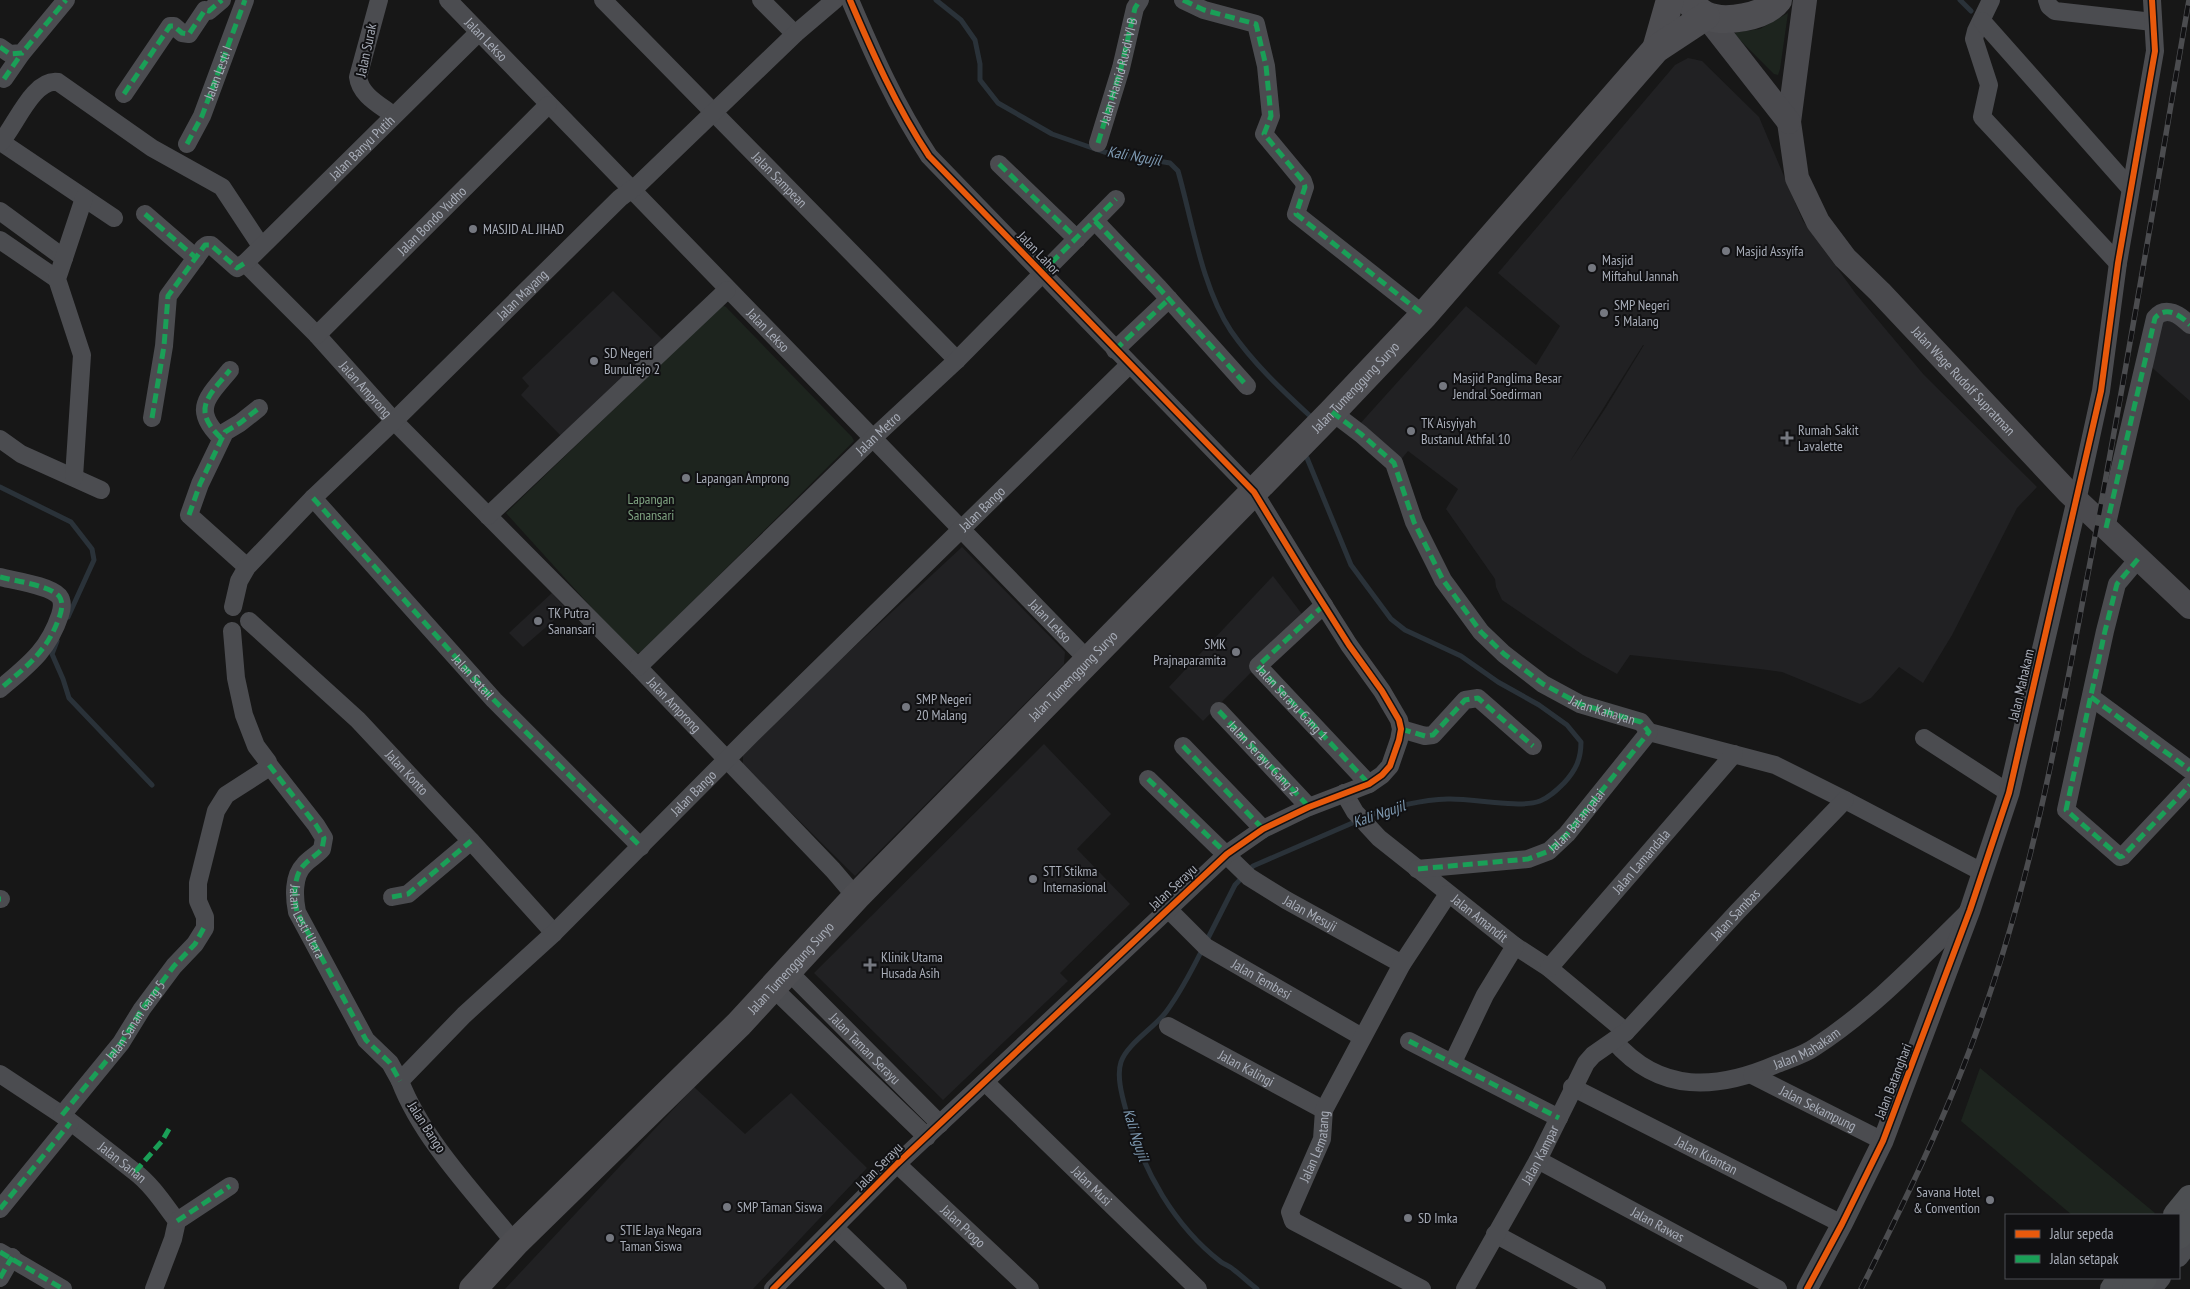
<svg xmlns="http://www.w3.org/2000/svg" width="2190" height="1289" viewBox="0 0 2190 1289" font-family="'PT Sans Narrow',sans-serif">
	<style>
		.built { fill: #212123; fill-rule: evenodd }
		.green { fill: #1d241e }
		.lines { fill: none; stroke-linecap: round; stroke-linejoin: round }
		.stream { stroke: #2a3239; stroke-width: 5 }
		.minor { stroke: #4b4c50; stroke-width: 18 }
		.tertiary { stroke: #4b4c50; stroke-width: 21 }
		.secondary { stroke: #4a4a4e; stroke-width: 24 }
		.primary { stroke: #4d4f52; stroke-width: 26 }
		.trunk { stroke: #4e4e52; stroke-width: 28 }
		.rail-casing { stroke: #4b4c4f; stroke-width: 5.5 }
		.rail { stroke: #111113; stroke-width: 4; stroke-dasharray: 11; stroke-linecap: butt }
		.quiet { stroke: #1a9f57; stroke-width: 5; stroke-dasharray: 10 5; stroke-linecap: butt }
		.cycleway-casing { stroke: #111113; stroke-width: 9 }
		.cycleway { stroke: #e8590c; stroke-width: 6 }
		.poi-dot { fill: #757880; stroke: #111113; stroke-width: 2 }
		.labels { text-anchor: middle; stroke-width: 4; stroke-linejoin: round; paint-order: stroke }
		.street-label { font-size: 14px; fill: #a8adb8; stroke: #111113 }
		.poi-label { font-size: 14px; fill: #a8adb8; stroke: #111113; text-anchor: start }
		.park-label { font-size: 14px; fill: #7fa381; stroke: #111113 }
		.water-label { font-size: 15px; font-style: italic; fill: #7f9bb3; stroke: #111113 }
	</style>
	<rect width="100%" height="100%" fill="#171717"/>
	<!-- built -->
	<g class="built">
		<path d="M1688 58 1702 61 1759 117 1803 221 1856 294 1924 375 2037 487 2017 508 1952 635 1923 683 1899 667 1871 698 1860 704 1782 672 1760 669 1630 655 1617 674 1583 655 1502 600 1496 587 1495 579 1446 509 1458 489 1408 451 1399 462 1358 426 1466 306 1536 365 1560 326 1498 273 1675 65ZM1644 345 1605 409 1569 463 1643 345Z"/>
		<polygon points="613,291 666,343 563,438 521,395 529,386 522,378"/>
		<polygon points="2167,320 2184,328 2190,334 2190,401 2148,364 2159,325"/>
		<polygon points="962,547 1065,652 1064,664 855,876 743,765 743,750"/>
		<polygon points="1273,576 1305,618 1203,721 1169,687"/>
		<polygon points="552,593 567,609 523,647 509,633"/>
		<polygon points="1044,744 1111,814 1077,849 1130,904 1060,973 1068,981 943,1100 814,973"/>
		<polygon points="694,1087 745,1134 791,1093 867,1168 753,1289 505,1289"/>
	</g>
	<!-- green -->
	<g class="green">
		<polygon points="1788,13 1780,69 1778,75 1774,74 1734,34 1738,32 1760,29"/>
		<polygon points="722,305 726,307 852,437 854,441 642,652 636,653 631,651 506,513"/>
		<polygon points="1980,1068 2155,1213 2153,1215 2072,1215 1961,1121"/>
	</g>
	<g class="lines">
		<!-- stream -->
		<g class="stream">
			<path d="M936 0 961 20 975 40 980 64V80L998 103 1052 134 1104 152 1170 163 1178 171C1192 220 1202 288 1231 331 1253 363 1281 389 1309 415"/>
			<polyline points="1960,0 1971,11"/>
			<path d="M1307 458 1351 565 1391 619 1405 630 1461 656 1498 682 1539 705 1567 725 1581 742C1581 759 1576 770 1564 783 1557 790 1550 797 1540 801 1519 809 1472 798 1448 799 1418 800 1392 807 1365 817"/>
			<polyline points="0,487 71,522 92,549 94,560 68,617"/>
			<polyline points="57,641 52,654 63,679 69,698 152,785"/>
			<polyline points="1206,942 1235,885 1253,866 1357,821"/>
			<path d="M1202 950C1192 970 1180 993 1166 1012 1154 1028 1127 1044 1121 1062 1116 1077 1123 1099 1127 1114 1143 1170 1174 1226 1221 1262 1225 1265 1230 1266 1234 1270 1242 1276 1249 1283 1257 1289"/>
		</g>
		<!-- minor -->
		<g class="minor">
			<path d="M379 0 358 77C360 95 380 105 393 115"/>
			<path id="s1" d="M448 0 1089 661"/>
			<path id="s2" d="M603 0 957 360"/>
			<polyline points="761,0 795,34"/>
			<polyline points="1183,0 1204,10 1256,24 1266,66 1271,116 1264,134 1303,181 1305,187 1296,214 1424,315"/>
			<polyline points="1991,0 1976,31 1974,39 1989,85 1982,117 2118,263"/>
			<polyline points="2047,0 2049,6 2055,11 2153,22"/>
			<polyline points="1982,21 2130,188"/>
			<polyline points="0,47 10,54 22,53 66,0"/>
			<polyline points="4,79 22,53"/>
			<polyline points="124,94 170,26 174,26 182,33 189,34 205,10 209,11 222,0"/>
			<polyline points="1,142 114,218"/>
			<path d="M0 143C15 127 33 78 58 82L152 148 222 187 261 246"/>
			<path id="s3" d="M1098 143 1121 68 1135 8 1140 0"/>
			<polyline points="187,144 202,116 245,0"/>
			<polyline points="999,164 1077,239"/>
			<polyline points="0,211 64,258"/>
			<polyline points="145,214 196,258"/>
			<polyline points="1095,221 1159,288 1247,386"/>
			<polyline points="0,240 57,279"/>
			<path id="s4" d="M245 263 317 335 394 421 638 667 833 870 856 897"/>
			<path id="s5" d="M317 335 548 105"/>
			<polyline points="1115,350 1169,299"/>
			<path id="s6" d="M1332 412 1361 434 1394 463 1414 522 1443 580 1481 632 1504 654 1543 684 1580 704 1641 722 1649 732 1775 765 1845 800 1982 872"/>
			<path id="s7" d="M152 418 164 346 168 296 203 248 207 245H211L237 268 245 263 479 32"/>
			<path d="M221 438C191 409 208 397 230 370"/>
			<polyline points="0,439 21,454 101,490"/>
			<polyline points="74,477 82,355 57,279 84,198"/>
			<path id="s8" d="M313 498 494 700 641 847"/>
			<polyline points="2077,501 2101,391 2118,263 2155,51 2152,0"/>
			<polyline points="488,516 727,290"/>
			<path d="M2106 528 2155 318C2166 305 2180 315 2190 325"/>
			<polyline points="2138,559 2117,584 2105,631 2066,810 2120,857 2123,856 2190,785"/>
			<polyline points="247,567 189,515 200,484 225,432 240,423 259,408"/>
			<path d="M0 577C15 581 48 585 59 596 63 601 62 609 60 615 48 651 28 665 0 689"/>
			<polyline points="1324,605 1258,666 1369,784"/>
			<path id="s9" d="M233 607 239 581 247 567 313 498 394 421 620 198 639 184 795 34 835 0"/>
			<path id="s10" d="M249 621 358 720 471 841 554 933"/>
			<path id="s11" d="M638 667 873 438 957 360 1116 199"/>
			<polyline points="2091,697 2190,770"/>
			<path id="s12" d="M1219 711 1309 807"/>
			<polyline points="1401,729 1425,736 1433,735 1465,700 1478,698 1533,746"/>
			<polyline points="1924,738 2009,793"/>
			<polyline points="1183,746 1263,829"/>
			<path id="s13" d="M269 765 316 825 324 838 322 849C317 855 309 859 304 865 293 876 294 897 297 912L366 1040 390 1063 400 1081"/>
			<path id="s14" d="M1148 779 1249 877 1286 900 1402 964"/>
			<path id="s15" d="M1344 793 1355 812 1379 838 1515 946 1549 968 1626 1032"/>
			<path id="s16" d="M1417 869 1528 859 1549 851 1567 834 1649 732"/>
			<polyline points="392,897 408,894 471,841"/>
			<polyline points="0,899 1,899"/>
			<path id="s17" d="M1168 909 1206 947 1362 1037"/>
			<path id="s18" d="M1549 968 1734 754"/>
			<path id="s19" d="M789 972 940 1124"/>
			<polyline points="773,988 927,1137"/>
			<path id="s20" d="M1168 1026 1324 1110"/>
			<polyline points="1409,1041 1559,1118"/>
			<path id="s21" d="M1614 1041C1660 1094 1717 1090 1777 1064 1789 1059 1804 1055 1815 1047 1872 1010 1920 959 1969 911"/>
			<polyline points="1453,1062 1485,995 1515,946"/>
			<path id="s22" d="M0 1074 62 1115 135 1172C152 1185 164 1204 177 1221L173 1239 154 1289"/>
			<path id="s23" d="M1752 1075 1883 1141"/>
			<path id="s24" d="M985 1082 1198 1289"/>
			<path id="s25" d="M1572 1087 1842 1224"/>
			<path id="s26" d="M62 1115 121 1043 142 1009 174 966 195 944 205 928V917L198 901V883L216 811 226 795 268 768V762L256 746 244 715 236 678 232 631"/>
			<path id="s27" d="M1538 1160 1778 1289"/>
			<path id="s28" d="M897 1164 1030 1289"/>
			<polyline points="0,1209 70,1123"/>
			<polyline points="177,1221 230,1186"/>
			<polyline points="835,1228 898,1289"/>
			<polyline points="1495,1234 1597,1289"/>
			<path id="s29" d="M515 1243C476 1195 422 1139 400 1081L464 1015 554 933 751 735 1129 365"/>
			<polyline points="0,1252 63,1289"/>
			<polyline points="2179,1258 2190,1244"/>
			<polyline points="0,1278 12,1257"/>
			<path d="M773 1289 897 1164 1227 854 1263 829 1309 807 1369 784 1382 775 1390 766 1399 740 1401 729 1399 720 1382 691 1349 645 1306 577 1254 492 929 156C896 106 873 54 850 0"/>
			<path id="s30" d="M1422 1289 1293 1221 1290 1212 1322 1139 1324 1110 1402 964 1448 894"/>
			<path id="s31" d="M1465 1289 1538 1160 1586 1063 1593 1055 1626 1032 1738 911 1845 800"/>
			<polyline points="2153,1289 2162,1278"/>
		</g>
		<!-- tertiary -->
		<polyline class="tertiary" points="1807,1289 1842,1224 1883,1141 1970,910 2009,793 2077,501"/>
		<!-- secondary -->
		<g class="secondary">
			<path id="s32" d="M1805 0 1789 122 1797 178 1818 222 1845 258 1880 292 2068 492 2190 607"/>
			<polyline points="1706,16 1789,122"/>
		</g>
		<!-- primary -->
		<g class="primary">
			<polyline points="2176,1215 2190,1198"/>
			<polyline points="2179,1236 2190,1222"/>
			<polyline points="2113,1289 2122,1278"/>
			<polyline points="2135,1289 2144,1278"/>
		</g>
		<!-- trunk -->
		<g class="trunk">
			<path d="M1687 0C1692 5 1698 11 1705 15 1724 24 1765 17 1778 0"/>
			<polyline points="1656,49 1670,0"/>
			<path id="s33" d="M473 1289 515 1243 739 1024 856 897 1332 412 1424 315 1656 49 1706 16"/>
		</g>
		<defs>
			<path id="rail" d="M1861 1289C1905 1201 1948 1113 1981 1019 2031 880 2058 734 2085 589 2123 393 2155 196 2189 0"/>
		</defs>
		<!-- rail casing -->
		<use href="#rail" class="rail-casing"/>
		<!-- rail -->
		<use href="#rail" class="rail"/>
		<!-- quiet -->
		<g class="quiet">
			<polyline points="1183,0 1204,10 1256,24 1266,66 1271,116 1264,134 1303,181 1305,187 1296,214 1424,315"/>
			<polyline points="0,47 10,54 22,53 66,0"/>
			<polyline points="4,79 22,53"/>
			<polyline points="124,94 170,26 174,26 182,33 189,34 205,10 209,11 222,0"/>
			<polyline points="1098,143 1121,68 1135,8 1140,0"/>
			<path id="s34" d="M187 144 202 116 245 0"/>
			<polyline points="999,164 1077,239"/>
			<polyline points="145,214 196,258"/>
			<polyline points="1095,221 1159,288 1247,386"/>
			<polyline points="1043,275 1045,269 1116,199"/>
			<polyline points="1115,350 1169,299"/>
			<polyline points="1332,412 1361,434 1394,463 1414,522 1443,580 1481,632 1504,654 1543,684 1580,704 1641,722 1649,732 1567,834 1549,851 1528,859 1417,869"/>
			<polyline points="152,418 164,346 168,296 205,245 211,245 237,268 245,263"/>
			<path d="M221 438C191 409 208 397 230 370"/>
			<polyline points="313,498 494,700 641,847"/>
			<polyline points="189,515 200,484 225,432 240,423 259,408"/>
			<path d="M2106 528 2155 318C2166 305 2180 315 2190 325"/>
			<polyline points="2138,559 2117,584 2105,631 2066,810 2120,857 2123,856 2190,785"/>
			<path d="M0 577C15 581 48 585 59 596 63 601 62 609 60 615 48 651 28 665 0 689"/>
			<path id="s35" d="M1324 605 1258 666 1369 784"/>
			<polyline points="2091,697 2190,770"/>
			<polyline points="1219,711 1309,807"/>
			<polyline points="1401,729 1425,736 1433,735 1465,700 1478,698 1533,746"/>
			<polyline points="1183,746 1263,829"/>
			<path d="M269 765 316 825 324 838 322 849C317 855 309 859 304 865 293 876 294 897 297 912L366 1040 390 1063 400 1081"/>
			<polyline points="1148,779 1227,854"/>
			<polyline points="392,897 408,894 471,841"/>
			<polyline points="0,899 1,899"/>
			<polyline points="1409,1041 1559,1118"/>
			<polyline points="62,1115 121,1043 142,1009 174,966 195,944 206,924"/>
			<polyline points="135,1172 162,1141 169,1129"/>
			<polyline points="0,1209 70,1123"/>
			<polyline points="177,1221 230,1186"/>
			<polyline points="0,1252 63,1289"/>
			<polyline points="0,1278 12,1257"/>
		</g>
		<defs>
			<g id="cycleway">
				<path d="M773 1289 897 1164 1227 854 1263 829 1309 807 1369 784 1382 775 1390 766 1399 740 1401 729 1399 720 1382 691 1349 645 1306 577 1254 492 929 156C896 106 873 54 850 0"/>
				<polyline points="1807,1289 1842,1224 1883,1141 1970,910 2009,793 2101,391 2118,263 2155,51 2152,0"/>
			</g>
		</defs>
		<!-- cycleway casing -->
		<use href="#cycleway" class="cycleway-casing"/>
		<!-- cycleway -->
		<use href="#cycleway" class="cycleway"/>
	</g>
	<!-- markers -->
	<g class="poi-dot">
		<circle cx="473" cy="229" r="5"/>
		<circle cx="1726" cy="251" r="5"/>
		<circle cx="1592" cy="268" r="5"/>
		<circle cx="1604" cy="313" r="5"/>
		<circle cx="594" cy="361" r="5"/>
		<circle cx="1443" cy="386" r="5"/>
		<circle cx="1411" cy="431" r="5"/>
		<path d="M1784.5 430.5h5v5h5v5h-5v5h-5v-5h-5v-5h5z"/>
		<circle cx="686" cy="478" r="5"/>
		<circle cx="538" cy="621" r="5"/>
		<circle cx="1236" cy="652" r="5"/>
		<circle cx="906" cy="707" r="5"/>
		<circle cx="1033" cy="879" r="5"/>
		<path d="M867.5 957.5h5v5h5v5h-5v5h-5v-5h-5v-5h5z"/>
		<circle cx="1990" cy="1200" r="5"/>
		<circle cx="727" cy="1207" r="5"/>
		<circle cx="1408" cy="1218" r="5"/>
		<circle cx="610" cy="1238" r="5"/>
	</g>
	<g class="labels">
		<!-- street labels -->
		<g class="street-label">
			<text dy="5" stroke="none"><textPath href="#s1" startOffset="55">Jalan Lekso</textPath></text>
			<text transform="translate(366 50) rotate(-78)" y="5">Jalan Surak</text>
			<text dy="5" stroke="none"><textPath href="#s3" startOffset="75">Jalan Hamid Rusdi VI B</textPath></text>
			<text dy="5" stroke="none"><textPath href="#s34" startOffset="78">Jalan Lesti I</textPath></text>
			<text dy="5" stroke="none"><textPath href="#s7" startOffset="400">Jalan Banyu Putih</textPath></text>
			<text dy="5" stroke="none"><textPath href="#s2" startOffset="252">Jalan Sampean</textPath></text>
			<text dy="5" stroke="none"><textPath href="#s5" startOffset="162">Jalan Bondo Yudho</textPath></text>
			<text transform="translate(1039 253) rotate(46)" y="5">Jalan Lahor</text>
			<text dy="5" stroke="none"><textPath href="#s9" startOffset="430">Jalan Mayang</textPath></text>
			<text dy="5" stroke="none"><textPath href="#s1" startOffset="460">Jalan Lekso</textPath></text>
			<text dy="5" stroke="none"><textPath href="#s32" startOffset="444">Jalan Wage Rudolf Supratman</textPath></text>
			<text dy="5" stroke="none"><textPath href="#s33" startOffset="1262">Jalan Tumenggung Suryo</textPath></text>
			<text dy="5" stroke="none"><textPath href="#s4" startOffset="175">Jalan Amprong</textPath></text>
			<text dy="5" stroke="none"><textPath href="#s11" startOffset="335">Jalan Metro</textPath></text>
			<text dy="5" stroke="none"><textPath href="#s29" startOffset="1016">Jalan Bango</textPath></text>
			<text dy="5" stroke="none"><textPath href="#s1" startOffset="865">Jalan Lekso</textPath></text>
			<text dy="5" stroke="none"><textPath href="#s8" startOffset="240">Jalan Setail</textPath></text>
			<text dy="5" stroke="none"><textPath href="#s33" startOffset="858">Jalan Tumenggung Suryo</textPath></text>
			<text transform="translate(2021 685) rotate(-77)" y="5">Jalan Mahakam</text>
			<text dy="5" stroke="none"><textPath href="#s35" startOffset="140">Jalan Serayu Gang 1</textPath></text>
			<text dy="5" stroke="none"><textPath href="#s4" startOffset="616">Jalan Amprong</textPath></text>
			<text dy="5" stroke="none"><textPath href="#s6" startOffset="418">Jalan Kahayan</textPath></text>
			<text dy="5" stroke="none"><textPath href="#s12" startOffset="65">Jalan Serayu Gang 2</textPath></text>
			<text dy="5" stroke="none"><textPath href="#s10" startOffset="219">Jalan Konto</textPath></text>
			<text dy="5" stroke="none"><textPath href="#s29" startOffset="611">Jalan Bango</textPath></text>
			<text dy="5" stroke="none"><textPath href="#s16" startOffset="175">Jalan Batangalai</textPath></text>
			<text dy="5" stroke="none"><textPath href="#s18" startOffset="141">Jalan Lamandala</textPath></text>
			<text transform="translate(1173 887) rotate(-43)" y="5">Jalan Serayu</text>
			<text dy="5" stroke="none"><textPath href="#s14" startOffset="212">Jalan Mesuji</textPath></text>
			<text dy="5" stroke="none"><textPath href="#s31" startOffset="468">Jalan Sambas</textPath></text>
			<text dy="5" stroke="none"><textPath href="#s15" startOffset="186">Jalan Amandit</textPath></text>
			<text dy="5" stroke="none"><textPath href="#s13" startOffset="188">Jalan Lesti Utara</textPath></text>
			<text dy="5" stroke="none"><textPath href="#s33" startOffset="452">Jalan Tumenggung Suryo</textPath></text>
			<text dy="5" stroke="none"><textPath href="#s17" startOffset="118">Jalan Tembesi</textPath></text>
			<text dy="5" stroke="none"><textPath href="#s26" startOffset="120">Jalan Sanan Gang 5</textPath></text>
			<text dy="5" stroke="none"><textPath href="#s21" startOffset="212">Jalan Mahakam</textPath></text>
			<text dy="5" stroke="none"><textPath href="#s19" startOffset="108">Jalan Taman Serayu</textPath></text>
			<text dy="5" stroke="none"><textPath href="#s20" startOffset="89">Jalan Kalingi</textPath></text>
			<text transform="translate(1893 1081) rotate(-69)" y="5">Jalan Batanghari</text>
			<text dy="5" stroke="none"><textPath href="#s23" startOffset="74">Jalan Sekampung</textPath></text>
			<text transform="translate(427 1127) rotate(57)" y="5">Jalan Bango</text>
			<text dy="5" stroke="none"><textPath href="#s30" startOffset="226">Jalan Lematang</textPath></text>
			<text dy="5" stroke="none"><textPath href="#s31" startOffset="154">Jalan Kampar</textPath></text>
			<text dy="5" stroke="none"><textPath href="#s25" startOffset="151">Jalan Kuantan</textPath></text>
			<text dy="5" stroke="none"><textPath href="#s22" startOffset="151">Jalan Sanan</textPath></text>
			<text transform="translate(879 1166) rotate(-45)" y="5">Jalan Serayu</text>
			<text dy="5" stroke="none"><textPath href="#s24" startOffset="149">Jalan Musi</textPath></text>
			<text dy="5" stroke="none"><textPath href="#s27" startOffset="136">Jalan Rawas</textPath></text>
			<text dy="5" stroke="none"><textPath href="#s28" startOffset="91">Jalan Progo</textPath></text>
		</g>
		<!-- poi labels -->
		<g class="poi-label">
			<text x="483" y="234">MASJID AL JIHAD</text>
			<text x="1736" y="256">Masjid Assyifa</text>
			<text x="1602" y="265">Masjid<tspan x="1602" dy="16">Miftahul Jannah</tspan></text>
			<text x="1614" y="310">SMP Negeri<tspan x="1614" dy="16">5 Malang</tspan></text>
			<text x="604" y="358">SD Negeri<tspan x="604" dy="16">Bunulrejo 2</tspan></text>
			<text x="1453" y="383">Masjid Panglima Besar<tspan x="1453" dy="16">Jendral Soedirman</tspan></text>
			<text x="1421" y="428">TK Aisyiyah<tspan x="1421" dy="16">Bustanul Athfal 10</tspan></text>
			<text x="1798" y="435">Rumah Sakit<tspan x="1798" dy="16">Lavalette</tspan></text>
			<text x="696" y="483">Lapangan Amprong</text>
			<text x="548" y="618">TK Putra<tspan x="548" dy="16">Sanansari</tspan></text>
			<text x="1226" y="649" text-anchor="end">SMK<tspan x="1226" dy="16">Prajnaparamita</tspan></text>
			<text x="916" y="704">SMP Negeri<tspan x="916" dy="16">20 Malang</tspan></text>
			<text x="1043" y="876">STT Stikma<tspan x="1043" dy="16">Internasional</tspan></text>
			<text x="881" y="962">Klinik Utama<tspan x="881" dy="16">Husada Asih</tspan></text>
			<text x="1980" y="1197" text-anchor="end">Savana Hotel<tspan x="1980" dy="16">&amp; Convention</tspan></text>
			<text x="737" y="1212">SMP Taman Siswa</text>
			<text x="1418" y="1223">SD Imka</text>
			<text x="620" y="1235">STIE Jaya Negara<tspan x="620" dy="16">Taman Siswa</tspan></text>
		</g>
		<!-- park labels -->
		<g class="park-label">
			<text x="651" y="504">Lapangan<tspan x="651" dy="16">Sanansari</tspan></text>
		</g>
		<!-- water labels -->
		<g class="water-label">
			<text transform="translate(1134 156) rotate(10)" y="5">Kali Ngujil</text>
			<text transform="translate(1379 814) rotate(-19)" y="5">Kali Ngujil</text>
			<text transform="translate(1136 1135) rotate(72)" y="5">Kali Ngujil</text>
		</g>
	</g>
	<!-- legend -->
	<rect x="2005" y="1214" width="175" height="65" fill="#111113" stroke="#4d4f55"/>
	<rect x="2015" y="1230" width="25" height="8" fill="#e8590c" stroke="#4d4f55"/>
	<text x="2050" y="1239" font-size="15" fill="#a8adb8">Jalur sepeda</text>
	<rect x="2015" y="1255" width="25" height="8" fill="#1a9f57" stroke="#4d4f55"/>
	<text x="2050" y="1264" font-size="15" fill="#a8adb8">Jalan setapak</text>
</svg>
